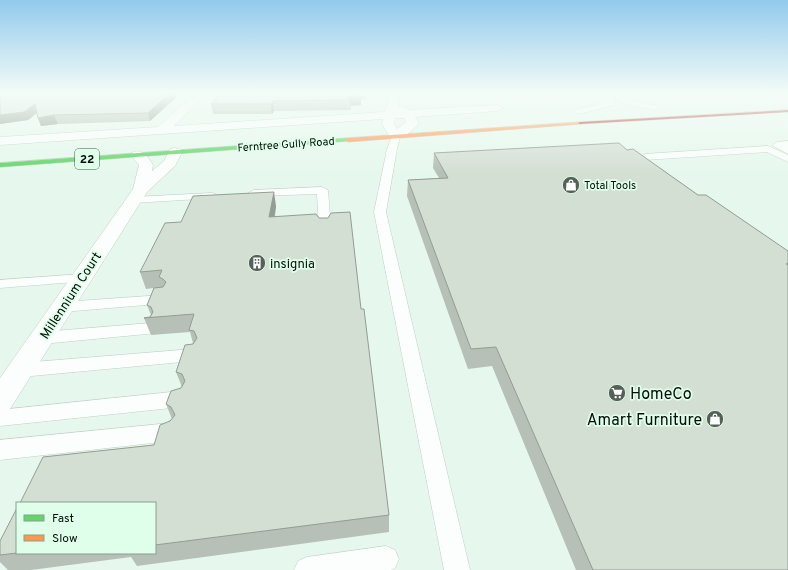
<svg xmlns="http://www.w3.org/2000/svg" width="788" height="570" viewBox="0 0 788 570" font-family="Overpass,sans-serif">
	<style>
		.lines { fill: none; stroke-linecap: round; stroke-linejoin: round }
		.lane-casing { stroke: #c1cfc6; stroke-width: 1 }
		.street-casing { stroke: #c1cfc6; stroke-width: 1 }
		.fast-casing { stroke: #c1cfc6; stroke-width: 1 }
		.slow-casing { stroke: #c1cfc6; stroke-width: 1 }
		.jam-casing { stroke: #c1cfc6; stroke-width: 1 }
		.lane { fill: #fbfefc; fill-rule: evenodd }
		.street { fill: #fbfefc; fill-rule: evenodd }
		.fast { fill: #63d668; fill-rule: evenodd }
		.slow { fill: #ff974d; fill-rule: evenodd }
		.jam { fill: #b3261e; fill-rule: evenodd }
		.wall { fill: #b6c0b6 }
		.shaded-wall { fill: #949c94 }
		.building { fill: #d4dfd4; stroke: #949c94 }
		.labels { text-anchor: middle; stroke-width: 3.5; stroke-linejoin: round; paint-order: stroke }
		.far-street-label { font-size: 11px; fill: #050e08; stroke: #dfffeb }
		.far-poi-label { font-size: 11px; fill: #050e08; stroke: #dfffeb; text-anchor: start }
		.shield { fill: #dfffeb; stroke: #46564c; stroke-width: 1 }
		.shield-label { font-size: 12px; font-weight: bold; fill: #050e08 }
		.poi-label { font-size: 13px; fill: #050e08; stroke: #dfffeb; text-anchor: start }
		.street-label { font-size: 13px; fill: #050e08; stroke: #dfffeb }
		.near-poi-label { font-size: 16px; fill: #050e08; stroke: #dfffeb; text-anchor: start }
	</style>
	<rect width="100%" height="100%" fill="#e6f8ed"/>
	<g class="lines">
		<defs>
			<g id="lane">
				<polygon points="604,93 613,93 629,100 658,106 659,108 655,110 624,104 615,99 614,105 579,114 575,112 576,110 607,102 608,96"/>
				<polygon points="783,93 788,93 788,95 785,94"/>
				<polygon points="396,133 400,136 397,149 386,212 470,570 444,570 374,212 387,149 392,136"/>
				<polygon points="788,141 788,154 772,145 777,142"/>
				<polygon points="768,146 788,155 788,162 767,152 645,160 640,157 645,154"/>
				<polygon points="322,187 328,190 331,229 329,232 321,232 319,229 317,194 254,196 248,193 254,190"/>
				<polygon points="212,193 216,194 218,196 216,198 133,203 129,202 127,200 129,198 133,197"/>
				<polygon points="82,274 87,275 89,278 87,281 0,288 0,280"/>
				<polygon points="163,295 169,297 171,300 169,303 63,312 57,311 55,307 57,303 63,302"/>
				<polygon points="151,323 157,325 159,329 157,333 42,344 36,342 33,338 36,334 42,332"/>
				<polygon points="193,349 199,350 202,355 199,360 193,361 21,377 14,375 12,370 14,365 21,363"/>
				<polygon points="181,391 188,393 191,399 188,405 181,407 0,426 0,410"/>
				<polygon points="171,423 178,426 182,432 178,438 171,441 0,460 0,440"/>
				<polygon points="386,546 395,550 399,559 395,568 391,570 294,570 298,561 307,557"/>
			</g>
			<g id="street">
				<path d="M196 93H207L174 126 384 112 388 105V93H398L399 106 404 107 409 110 497 105 503 108 497 111 415 117 419 123 417 126C410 132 402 141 391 139L382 124 383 119 0 145V137L158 127ZM395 118H404L406 122 397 129 394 124Z"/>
				<path d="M175 148 180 149 182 152 175 166 147 192 10 409 0 413V378L133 189 139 165 131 155 133 152C143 149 148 157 153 165L152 171 164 161 170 149Z"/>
			</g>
			<polygon id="fast" points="348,138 351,140 350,141 0,167 0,163"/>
			<polygon id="slow" points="580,122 582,123 582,124 348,142 345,140 348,138"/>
			<polygon id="jam" points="788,110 788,112 580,124 578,123 580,122"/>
		</defs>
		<!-- lane casing -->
		<use href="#lane" class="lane-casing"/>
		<!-- street casing -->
		<use href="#street" class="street-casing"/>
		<!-- fast casing -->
		<use href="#fast" class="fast-casing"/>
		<!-- slow casing -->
		<use href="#slow" class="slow-casing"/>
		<!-- jam casing -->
		<use href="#jam" class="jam-casing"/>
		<!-- lane -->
		<use href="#lane" class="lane"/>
		<!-- street -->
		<use href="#street" class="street"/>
		<!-- fast -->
		<use href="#fast" class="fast"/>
		<!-- slow -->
		<use href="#slow" class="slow"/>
		<!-- jam -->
		<use href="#jam" class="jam"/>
	</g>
	<!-- wall -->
	<g class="wall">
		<polygon points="0,93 181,93 150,121 58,124 41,126 38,118 37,113 28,120 0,124"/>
		<polygon points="222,93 366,93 366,100 361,100 361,105 351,106 351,110 274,111 272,114 213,114 211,104"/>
		<polygon points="627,150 698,195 788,251 788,570 576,570 492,366 468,369 407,196 408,180 439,178 433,168 434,153"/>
		<polygon points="276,206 275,217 361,309 389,515 389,532 137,566 131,557 31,570 8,570 0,562 0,541 17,553 155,553 155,503 154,445 172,419 166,404 182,387 176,372 193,343 190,332 151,335 144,318 150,317 151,315 147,305 154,288 146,289 140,272 181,222"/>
	</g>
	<!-- shaded-wall -->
	<g class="shaded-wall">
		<polygon points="170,93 181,93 150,121 148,113"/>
		<polygon points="361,96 361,105 351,106 350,100 347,97"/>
		<polygon points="273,101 274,111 272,114 271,104"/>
		<polygon points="35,104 38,112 28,120 0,124 0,115"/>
		<polygon points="54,115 58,124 41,126 38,118"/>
		<polygon points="274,192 276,206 272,232 269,217"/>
	</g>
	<!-- building -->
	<g class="building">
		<polygon points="0,93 170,93 148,113 54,115 38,118 35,104 24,112 0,115"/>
		<polygon points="222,93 357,93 361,96 347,97 350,100 273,101 271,104 211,104"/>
		<polygon points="619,143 627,150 633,149 698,195 706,195 788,251 788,263 786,264 788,265 788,570 593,570 496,347 471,349 408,180 448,178 434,153"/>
		<polygon points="274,192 269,217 316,214 319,218 328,218 331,213 350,212 361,309 364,309 389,515 155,545 155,503 20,503 43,457 154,445 160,425 170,421 175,415 171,407 166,404 171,391 181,388 185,381 182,374 176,372 185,345 193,344 197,338 194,331 189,330 194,314 144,318 150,317 153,312 151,307 147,305 154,288 163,287 166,282 163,279 159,277 162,270 140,272 165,223 181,222 193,196"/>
		<polygon points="17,508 17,553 0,555 0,541"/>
	</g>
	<!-- sky -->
	<linearGradient id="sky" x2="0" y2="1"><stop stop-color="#92caed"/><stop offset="0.54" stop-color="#f4fcf7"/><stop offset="1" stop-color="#f4fcf7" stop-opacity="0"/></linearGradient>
	<rect width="788" height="173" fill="url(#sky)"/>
	<!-- icons -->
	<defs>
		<symbol id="shop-disc" viewBox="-11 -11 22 22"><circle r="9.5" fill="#546058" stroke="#dfffeb"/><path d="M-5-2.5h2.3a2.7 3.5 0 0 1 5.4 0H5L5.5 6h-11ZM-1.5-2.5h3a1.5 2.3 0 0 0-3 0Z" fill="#fff"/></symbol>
		<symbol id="building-disc" viewBox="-11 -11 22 22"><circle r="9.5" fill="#546058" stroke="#dfffeb"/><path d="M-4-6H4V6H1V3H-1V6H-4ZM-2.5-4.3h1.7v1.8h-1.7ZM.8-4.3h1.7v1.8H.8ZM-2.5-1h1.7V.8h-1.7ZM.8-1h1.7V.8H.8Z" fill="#fff"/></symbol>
		<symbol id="supermarket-disc" viewBox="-11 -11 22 22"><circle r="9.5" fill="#546058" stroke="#dfffeb"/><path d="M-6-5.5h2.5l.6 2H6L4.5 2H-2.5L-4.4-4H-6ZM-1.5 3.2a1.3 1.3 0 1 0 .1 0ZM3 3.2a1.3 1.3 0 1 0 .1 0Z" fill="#fff"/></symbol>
	</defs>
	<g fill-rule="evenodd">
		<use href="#shop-disc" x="561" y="175" width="20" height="20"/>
		<use href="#building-disc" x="247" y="253" width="20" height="20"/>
		<use href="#supermarket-disc" x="607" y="383" width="20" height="20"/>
		<use href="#shop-disc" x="705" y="409" width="20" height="20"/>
	</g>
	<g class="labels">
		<!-- far-street labels -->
		<g class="far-street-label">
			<text transform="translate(286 144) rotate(-4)" y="4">Ferntree Gully Road</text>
		</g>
		<!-- far-poi labels -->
		<g class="far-poi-label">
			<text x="584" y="189">Total Tools</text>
		</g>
		<!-- shield labels -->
		<rect class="shield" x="75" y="149" width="24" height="20" rx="3"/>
		<g class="shield-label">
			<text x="87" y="163">22</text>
		</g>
		<!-- poi labels -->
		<g class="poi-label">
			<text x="270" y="268">insignia</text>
		</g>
		<!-- street labels -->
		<g class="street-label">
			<text transform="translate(70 295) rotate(-57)" y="5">Millennium Court</text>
		</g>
		<!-- near-poi labels -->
		<g class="near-poi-label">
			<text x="630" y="399">HomeCo</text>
			<text x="702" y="425" text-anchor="end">Amart Furniture</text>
		</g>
	</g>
	<!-- legend -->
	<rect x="16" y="502" width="140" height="52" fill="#dfffeb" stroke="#889f90"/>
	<rect x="24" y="515" width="20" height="6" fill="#63d668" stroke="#889f90"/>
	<text x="52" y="522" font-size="12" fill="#050e08">Fast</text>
	<rect x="24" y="535" width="20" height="6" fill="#ff974d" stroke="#889f90"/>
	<text x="52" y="542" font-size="12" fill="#050e08">Slow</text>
</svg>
